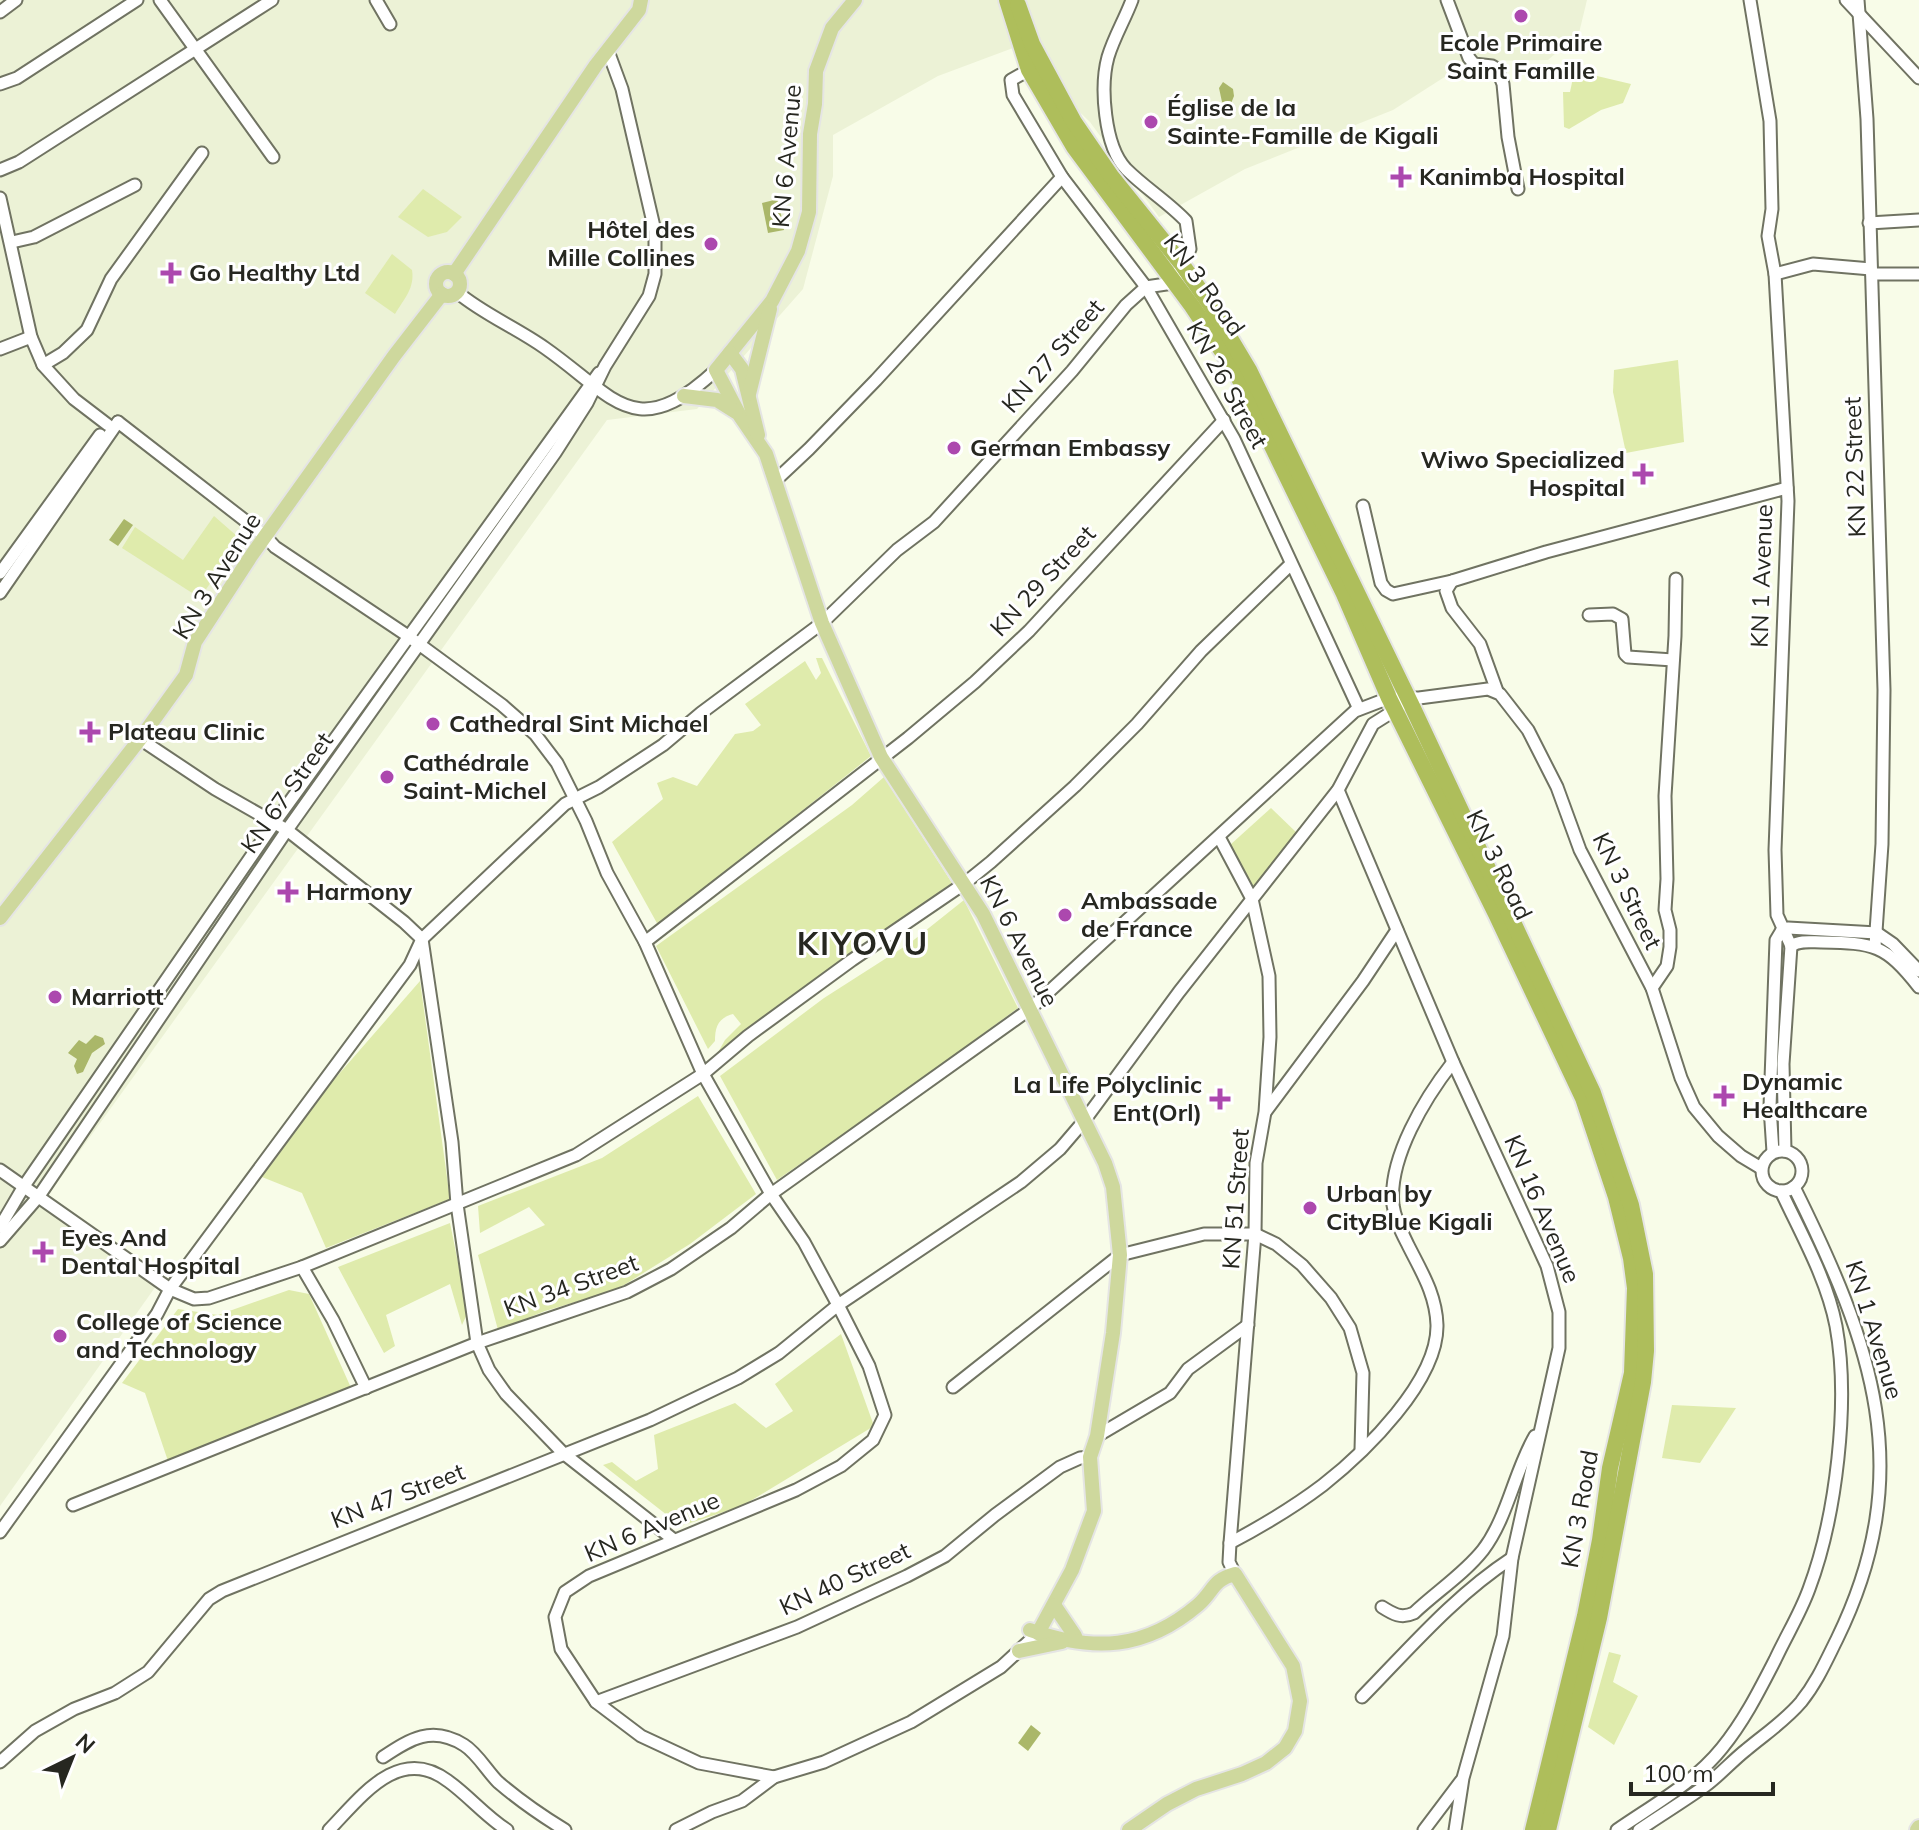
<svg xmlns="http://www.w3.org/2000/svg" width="1919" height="1830" viewBox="0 0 1919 1830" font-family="Mulish,sans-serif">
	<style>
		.built { fill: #ecf2d6 }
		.green { fill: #dfebac }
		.water { fill: #aab769 }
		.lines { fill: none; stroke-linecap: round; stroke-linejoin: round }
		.minor-casing { stroke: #707362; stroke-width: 15 }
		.major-casing { stroke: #e5e5e4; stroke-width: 18 }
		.highway-casing { stroke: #e5e5e4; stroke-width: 20 }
		.minor { stroke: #fff; stroke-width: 11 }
		.major { stroke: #ced89d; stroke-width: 14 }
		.highway { stroke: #aebe5b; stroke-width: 16 }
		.poi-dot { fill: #ac48ae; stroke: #fff; stroke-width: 3 }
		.labels { text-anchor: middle; stroke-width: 6; stroke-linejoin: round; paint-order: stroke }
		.poi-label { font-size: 24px; font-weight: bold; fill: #262720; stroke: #fff; text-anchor: start }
		.street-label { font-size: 24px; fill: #262720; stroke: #fff }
		.district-label { font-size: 32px; font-weight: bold; letter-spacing: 2px; fill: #262720; stroke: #fff }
	</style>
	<rect width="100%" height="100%" fill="#f8fce8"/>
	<!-- built -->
	<g class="built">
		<polygon points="0,0 1446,0 1468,62 1393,110 1245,169 1159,217 1090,122 1013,48 938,76 833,135 833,176 803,289 697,409 607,420 41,1205 80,1233 77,1241 83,1245 93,1242 156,1286 0,1506"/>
		<polygon points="1453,0 1587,0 1579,33 1548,60 1476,61"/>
	</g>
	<!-- green -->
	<g class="green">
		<polygon points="1580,72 1631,84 1623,103 1601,110 1569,129 1564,127 1563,92 1570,92 1574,73"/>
		<polygon points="423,189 462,217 447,232 428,237 398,217"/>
		<path d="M392 254 412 270C415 288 404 299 395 314L365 293Z"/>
		<polygon points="1678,360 1684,442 1626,453 1613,392 1614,370"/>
		<polygon points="214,516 238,537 238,543 200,598 122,548 135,527 183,560"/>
		<polygon points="816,658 822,658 871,756 658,925 612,842 663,799 657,783 673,777 697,786 735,734 753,731 761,725 745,704 805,661 816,680 821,673"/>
		<path d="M884 777 952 883 873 938 864 929 852 939 856 952 717 1054 725 1040 741 1024 733 1014C718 1018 715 1027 715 1041L708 1049 656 946 852 805Z"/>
		<polygon points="1271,808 1298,834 1255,889 1230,845"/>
		<polygon points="964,900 1018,1008 894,1099 777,1180 720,1076 824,998 910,943"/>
		<polygon points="420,981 450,1199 326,1248 302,1193 262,1177 332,1082"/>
		<polygon points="698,1096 756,1194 690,1244 616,1290 545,1311 498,1330 478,1255 545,1225 529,1207 480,1233 478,1206 602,1158"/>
		<polygon points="450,1223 468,1312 462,1325 450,1284 386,1315 395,1346 384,1353 338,1267"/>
		<polygon points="289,1290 309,1294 352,1390 168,1461 145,1393 122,1383 178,1309 218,1315"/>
		<polygon points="841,1334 874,1426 742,1506 681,1526 603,1465 612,1462 636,1481 658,1469 654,1435 735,1403 766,1428 793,1411 775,1384"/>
		<polygon points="1672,1405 1736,1408 1700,1463 1662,1458"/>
		<polygon points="1609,1652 1621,1655 1613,1682 1638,1696 1614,1745 1588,1727"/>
	</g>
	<!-- water -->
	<g class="water">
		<polygon points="1223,82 1233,89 1234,96 1230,106 1222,102 1219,88"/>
		<polygon points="778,199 784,230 768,233 762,203"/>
		<polygon points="124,519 133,525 118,546 109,540"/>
		<polygon points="95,1035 103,1038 105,1044 92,1053 83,1072 77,1074 74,1066 77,1059 68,1053 79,1040 86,1044"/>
		<polygon points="1031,1725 1041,1733 1028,1751 1018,1743"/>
	</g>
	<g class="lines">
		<defs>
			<g id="minor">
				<polyline points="160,0 273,157"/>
				<polyline points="376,0 390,24"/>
				<polyline points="1447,0 1469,58 1474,64 1492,66 1497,69 1503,84 1508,137 1518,189"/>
				<polyline points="1750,0 1770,121 1772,209 1768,236 1775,274 1788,501 1775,850 1777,915 1791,946"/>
				<polyline points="1846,0 1919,78"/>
				<polyline points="1858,0 1867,119 1884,690 1882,844 1875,946"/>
				<polyline points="0,12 16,0"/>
				<polyline points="1029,70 1011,80 1013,95 1062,177 1146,287 1234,439 1359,709"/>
				<polyline points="0,84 17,78 137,0"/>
				<polyline points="0,170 19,162 272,0"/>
				<polyline points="0,198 31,337 43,365 74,399 108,425"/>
				<polyline points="1869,223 1919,220"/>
				<polyline points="12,242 34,237 135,185"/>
				<polyline points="1775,274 1813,264 1871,269"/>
				<polyline points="1872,274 1919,274"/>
				<path d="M457 292C483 314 517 328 545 348 615 397 635 445 716 370"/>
				<polyline points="0,349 31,337"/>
				<polyline points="43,365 63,353 87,330 111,279 202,153"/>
				<polyline points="118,422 265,536 275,547 408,636 502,705 535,734 557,763 586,821 607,873 645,942 703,1074 771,1194 804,1242 838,1305 869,1366 885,1415 873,1440 841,1466 796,1490 589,1576 565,1592 555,1617 561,1649 596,1702 641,1736 699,1763 774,1777 824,1762 911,1722 1001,1667 1038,1633"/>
				<polyline points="776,480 809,449 876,380 1062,177"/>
				<polyline points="1363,506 1381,583 1386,590 1393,594 1452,581 1546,552 1787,488"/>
				<polyline points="0,573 100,435"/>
				<polyline points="1452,581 1446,591 1452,608 1480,644 1497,691"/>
				<polyline points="0,593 118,422"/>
				<polyline points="1589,615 1613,614 1622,619 1625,654 1628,657 1673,660"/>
				<polyline points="140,739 215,789 287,830 404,922 422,939 452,1142 457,1204 477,1343 489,1370 506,1394 563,1453 674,1540"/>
				<polyline points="1338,790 1453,1062 1547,1266 1559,1312 1559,1348 1512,1558 1503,1636 1463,1778 1455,1830"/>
				<polyline points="1219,837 1252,899 1269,976 1270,1037 1265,1112 1256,1163 1255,1234 1230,1543 1229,1562 1235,1574"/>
				<polyline points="1782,930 1788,928 1877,933 1893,944 1919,971"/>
				<polyline points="645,942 908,738 975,682 1029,631 1224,420"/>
				<path d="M1791 946C1800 940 1811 942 1821 942 1874 943 1885 944 1919 987"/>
				<polyline points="1652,988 1667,966 1670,947 1670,930 1665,910 1667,879 1665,796 1675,636 1676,579"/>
				<polyline points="1266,1111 1363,981 1397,930"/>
				<circle cx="1782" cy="1171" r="20"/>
				<polyline points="1785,1151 1783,1064 1791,946"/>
				<polyline points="1773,1152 1770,1107 1776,940 1782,930"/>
				<polyline points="0,1170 170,1289 194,1299 209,1298 302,1267 576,1155 703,1074 748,1036 852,960 965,883 991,862 1075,786 1137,724 1201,651 1291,564"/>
				<polyline points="0,1227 24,1186 275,822 599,373"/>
				<polyline points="0,1241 39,1196 287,830 555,453 587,403 605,366 649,296 655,274 655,231 622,89 608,51"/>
				<polyline points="302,1267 333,1320 366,1388"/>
				<polyline points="953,1387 1120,1255 1204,1234 1255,1234 1276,1244 1302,1265 1331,1298 1350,1328 1363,1373 1361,1450"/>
				<polyline points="1097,1436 1170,1393 1188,1369 1248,1325"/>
				<polyline points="73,1505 477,1343 627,1292 671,1269 731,1228 771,1194 1030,1009 1355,711 1389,698 1419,698 1488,689 1500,694 1528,730 1557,787 1580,850 1652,988 1681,1078 1694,1107 1718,1136 1741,1156 1761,1168"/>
				<path d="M0 1532 157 1314 170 1289 410 965 422 939 565 804 599 787 663 745 701 713 822 623 897 550 934 522 1072 371 1126 305 1146 287 1173 283 1190 249 1186 221C1168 202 1145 188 1126 169 1104 146 1100 86 1108 57 1114 37 1125 19 1132 0"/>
				<path d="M1230 1543C1262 1526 1294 1507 1323 1485 1365 1452 1438 1381 1437 1325 1436 1294 1421 1271 1408 1245 1402 1233 1395 1220 1393 1205 1388 1158 1425 1098 1453 1062"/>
				<path d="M1382 1607C1393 1614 1401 1619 1414 1613 1436 1592 1464 1574 1483 1550 1508 1517 1514 1472 1535 1436"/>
				<path d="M1362 1697C1410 1648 1454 1596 1512 1558"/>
				<polyline points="596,1702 797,1627 907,1576 945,1556 995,1515 1060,1467 1080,1458 1090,1457"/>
				<path d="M383 1757C410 1739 432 1725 464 1745 477 1753 487 1771 498 1782 519 1800 542 1816 565 1830"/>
				<polyline points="0,1762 35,1731 74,1709 115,1693 148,1672 209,1599 222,1591 650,1420 738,1378 779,1353 838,1305 1021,1182 1060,1149 1084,1121 1179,992 1338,790 1373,724 1400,707"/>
				<path d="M329 1830C361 1797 399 1744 448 1781 469 1796 485 1816 507 1830"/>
				<polyline points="676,1830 712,1812 742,1801 774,1777"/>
				<polyline points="1424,1830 1461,1781"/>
				<path d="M1617 1830C1653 1805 1694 1783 1722 1748 1744 1721 1759 1691 1775 1660 1786 1636 1800 1614 1809 1589 1836 1517 1850 1402 1836 1326 1827 1279 1801 1234 1781 1191"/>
				<path d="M1639 1830C1661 1815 1684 1801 1705 1786 1720 1775 1732 1761 1746 1750 1765 1734 1785 1721 1801 1702 1817 1682 1826 1661 1837 1639 1919 1471 1872 1344 1794 1187"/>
			</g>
			<g id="major">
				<polyline points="855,0 832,28 816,71 815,104 810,134 809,212 798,251 772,301 716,370 740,416 766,454 822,623 881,757 983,914 1105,1163 1113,1187 1120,1255 1113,1333 1097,1436 1090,1457 1094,1511 1072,1570 1038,1633"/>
				<circle cx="448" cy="284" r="12"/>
				<polyline points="454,274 596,65 639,10 641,0"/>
				<polyline points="730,353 742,369 758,435"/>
				<polyline points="749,394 770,309"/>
				<polyline points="684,396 717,400 736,412"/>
				<polyline points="0,918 140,739 186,675 195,642 251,556 394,356 442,294"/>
				<polyline points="1054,1605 1075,1636"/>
				<path d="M1030 1630C1094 1652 1145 1650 1198 1605 1214 1591 1212 1580 1235 1574L1293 1666 1300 1701 1295 1731 1285 1748 1266 1763 1242 1774 1196 1789 1167 1804 1129 1830"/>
				<polyline points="1019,1651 1062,1642"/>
				<polyline points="1917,1830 1919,1827"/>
			</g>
			<g id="highway">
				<polyline points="1007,0 1029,70 1074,147 1192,306 1236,372 1344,594 1389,698 1496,914 1583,1098 1616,1197 1631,1258 1635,1288 1632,1373 1610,1468 1600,1540 1585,1616 1533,1830"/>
				<polyline points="1018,5 1032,44 1074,122 1111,176 1181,263 1209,303 1249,370 1411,704 1593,1093 1631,1205 1645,1274 1646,1351 1643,1382 1599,1618 1548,1830"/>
			</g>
		</defs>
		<!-- minor casing -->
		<use href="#minor" class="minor-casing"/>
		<!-- major casing -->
		<use href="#major" class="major-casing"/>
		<!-- highway casing -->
		<use href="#highway" class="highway-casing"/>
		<!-- minor -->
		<use href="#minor" class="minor"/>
		<!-- major -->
		<use href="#major" class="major"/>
		<!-- highway -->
		<use href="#highway" class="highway"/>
	</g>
	<!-- markers -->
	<g class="poi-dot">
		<circle cx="1521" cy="16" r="8"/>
		<circle cx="1151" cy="122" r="8"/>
		<path d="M1397 165h8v8h8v8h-8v8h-8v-8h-8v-8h8z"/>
		<circle cx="711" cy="244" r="8"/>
		<path d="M167 261h8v8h8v8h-8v8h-8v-8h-8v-8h8z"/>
		<circle cx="954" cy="448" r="8"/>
		<path d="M1639 462h8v8h8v8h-8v8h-8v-8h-8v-8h8z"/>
		<circle cx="433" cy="724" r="8"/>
		<path d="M86 720h8v8h8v8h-8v8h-8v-8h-8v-8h8z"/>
		<circle cx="387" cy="777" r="8"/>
		<path d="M284 880h8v8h8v8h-8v8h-8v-8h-8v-8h8z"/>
		<circle cx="1065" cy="915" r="8"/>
		<circle cx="55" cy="997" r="8"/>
		<path d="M1720 1084h8v8h8v8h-8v8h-8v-8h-8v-8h8z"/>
		<path d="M1216 1087h8v8h8v8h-8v8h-8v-8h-8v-8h8z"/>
		<circle cx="1310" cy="1208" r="8"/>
		<path d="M39 1240h8v8h8v8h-8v8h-8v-8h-8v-8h8z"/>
		<circle cx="60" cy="1336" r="8"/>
	</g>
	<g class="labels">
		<!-- poi labels -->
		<g class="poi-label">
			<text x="1521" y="51" text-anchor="middle">Ecole Primaire<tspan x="1521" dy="28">Saint Famille</tspan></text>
			<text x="1167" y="116">Église de la<tspan x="1167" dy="28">Sainte-Famille de Kigali</tspan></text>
			<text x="1419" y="185">Kanimba Hospital</text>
			<text x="695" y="238" text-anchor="end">Hôtel des<tspan x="695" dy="28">Mille Collines</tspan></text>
			<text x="189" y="281">Go Healthy Ltd</text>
			<text x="970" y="456">German Embassy</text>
			<text x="1625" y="468" text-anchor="end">Wiwo Specialized<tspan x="1625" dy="28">Hospital</tspan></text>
			<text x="449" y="732">Cathedral Sint Michael</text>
			<text x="108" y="740">Plateau Clinic</text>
			<text x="403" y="771">Cathédrale<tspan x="403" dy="28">Saint-Michel</tspan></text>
			<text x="306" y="900">Harmony</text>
			<text x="1081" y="909">Ambassade<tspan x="1081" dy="28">de France</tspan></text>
			<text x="71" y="1005">Marriott</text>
			<text x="1742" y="1090">Dynamic<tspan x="1742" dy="28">Healthcare</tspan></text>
			<text x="1202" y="1093" text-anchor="end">La Life Polyclinic<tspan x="1202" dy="28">Ent(Orl)</tspan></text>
			<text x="1326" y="1202">Urban by<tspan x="1326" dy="28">CityBlue Kigali</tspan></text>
			<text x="61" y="1246">Eyes And<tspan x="61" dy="28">Dental Hospital</tspan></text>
			<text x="76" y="1330">College of Science<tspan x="76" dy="28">and Technology</tspan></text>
		</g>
		<!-- street labels -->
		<g class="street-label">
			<text transform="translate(787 156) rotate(-85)" y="8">KN 6 Avenue</text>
			<text transform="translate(1204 285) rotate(54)" y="8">KN 3 Road</text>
			<text transform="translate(1053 356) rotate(-49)" y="8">KN 27 Street</text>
			<text transform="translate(1227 385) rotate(61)" y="8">KN 26 Street</text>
			<text transform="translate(1855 467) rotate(-92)" y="8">KN 22 Street</text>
			<text transform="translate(217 576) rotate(-58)" y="8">KN 3 Avenue</text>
			<text transform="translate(1762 576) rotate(-88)" y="8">KN 1 Avenue</text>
			<text transform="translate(1043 581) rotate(-47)" y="8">KN 29 Street</text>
			<text transform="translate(287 793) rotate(-55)" y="8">KN 67 Street</text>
			<text transform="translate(1499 865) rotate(64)" y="8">KN 3 Road</text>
			<text transform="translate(1627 891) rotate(64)" y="8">KN 3 Street</text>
			<text transform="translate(1019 941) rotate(63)" y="8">KN 6 Avenue</text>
			<text transform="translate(1236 1199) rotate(-86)" y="8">KN 51 Street</text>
			<text transform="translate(1542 1209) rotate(67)" y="8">KN 16 Avenue</text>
			<text transform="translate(571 1286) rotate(-20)" y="8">KN 34 Street</text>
			<text transform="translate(1874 1330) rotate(73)" y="8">KN 1 Avenue</text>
			<text transform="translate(398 1496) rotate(-21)" y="8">KN 47 Street</text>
			<text transform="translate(1580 1509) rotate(-80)" y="8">KN 3 Road</text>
			<text transform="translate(652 1527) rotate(-23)" y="8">KN 6 Avenue</text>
			<text transform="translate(845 1579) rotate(-25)" y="8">KN 40 Street</text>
		</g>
		<!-- district labels -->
		<g class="district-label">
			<text x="863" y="955">KIYOVU</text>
		</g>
	</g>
	<!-- north arrow -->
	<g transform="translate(72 1758) rotate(43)" stroke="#ffffff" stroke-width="6" paint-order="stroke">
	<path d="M0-6L14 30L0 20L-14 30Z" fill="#262720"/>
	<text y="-12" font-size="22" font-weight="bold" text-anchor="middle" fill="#262720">N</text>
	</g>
	<!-- scale -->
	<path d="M1631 1782v12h142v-12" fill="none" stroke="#262720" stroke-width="4"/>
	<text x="1643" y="1782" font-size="24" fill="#262720" stroke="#ffffff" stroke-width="6" paint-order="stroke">100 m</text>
</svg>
